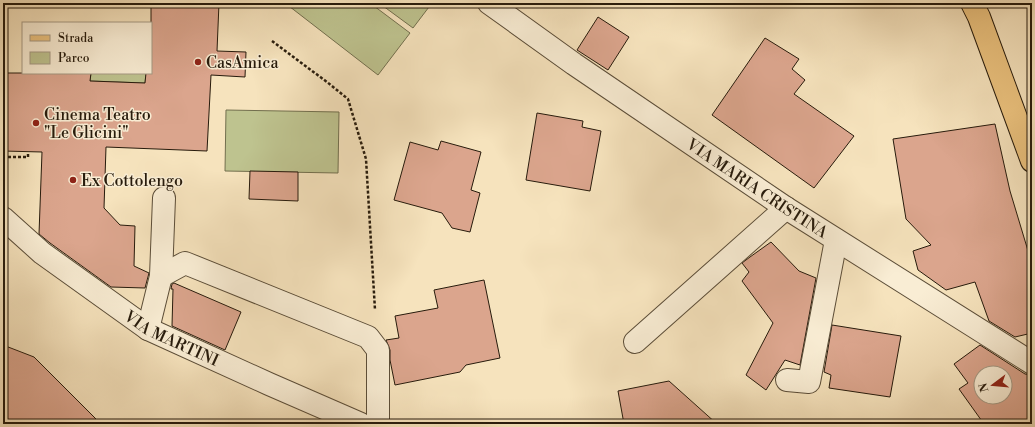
<svg xmlns="http://www.w3.org/2000/svg" width="1035" height="427" viewBox="0 0 1035 427" font-family="'Libre Bodoni',serif">
	<style>
		.green { fill: #bec38f; stroke: #726f4e }
		.building { fill: #dba58d; stroke: #271b0c; fill-rule: evenodd }
		.lines { fill: none; stroke-linecap: round; stroke-linejoin: round }
		.minor-casing { stroke: #5b4d38; stroke-width: 24 }
		.major-casing { stroke: #271b0c; stroke-width: 24 }
		.path { stroke: #271b0c; stroke-width: 2.5; stroke-dasharray: 3 2; stroke-linecap: butt }
		.minor { stroke: #f9edd4; stroke-width: 22 }
		.major { stroke: #ebc27e; stroke-width: 22 }
		.poi-dot { fill: #8f2418; stroke: #f9edd4; stroke-width: 1.5 }
		.labels { text-anchor: middle; stroke-width: 3; stroke-linejoin: round; paint-order: stroke }
		.poi-label { font-size: 16px; fill: #271b0c; stroke: #f9edd4; text-anchor: start }
		.street-label { font-size: 16px; fill: #271b0c; stroke: #f9edd4 }
	</style>
	<rect width="100%" height="100%" fill="#f6e3bd"/>
	<filter id="stains"><feTurbulence type="fractalNoise" baseFrequency=".005" numOctaves="4"/><feColorMatrix values="0 0 0 0 .2 0 0 0 0 .09 0 0 0 0 .02 0 0 0 .5 -.17"/></filter>
	<radialGradient id="worn" r=".72"><stop offset=".6" stop-color="#630" stop-opacity="0"/><stop offset="1" stop-color="#630" stop-opacity=".3"/></radialGradient>
	<!-- green -->
	<g class="green">
		<polygon points="285,3 370,3 410,33 378,75"/>
		<polygon points="379,3 432,3 413,28"/>
		<polygon points="91,73 146,73 145,83 90,81"/>
		<polygon points="226,110 339,112 338,173 225,171"/>
	</g>
	<!-- building -->
	<g class="building">
		<polygon points="151,3 219,3 217,51 246,52 245,77 211,75 207,151 106,147 104,208 120,225 135,226 134,266 149,273 145,288 111,287 50,243 39,234 42,152 3,151 3,73 91,73 90,81 145,83 146,73 151,73"/>
		<polygon points="598,17 629,37 608,70 577,50"/>
		<polygon points="765,38 799,59 792,69 805,80 794,94 854,136 814,188 712,115"/>
		<polygon points="537,113 583,121 582,127 601,131 590,191 526,180"/>
		<polygon points="995,124 1010,191 1032,264 1032,333 1015,337 989,321 975,282 946,290 918,270 913,251 931,245 906,219 893,139"/>
		<polygon points="441,141 481,152 471,190 480,193 470,232 452,228 442,213 394,200 410,142 438,150"/>
		<polygon points="250,171 298,172 298,201 249,199"/>
		<polygon points="771,242 799,271 816,278 800,365 785,360 766,390 746,375 773,323 742,281 749,272 742,263 750,257"/>
		<polygon points="484,280 500,358 466,365 460,372 395,385 390,360 390,350 386,340 399,338 395,316 438,308 434,290"/>
		<polygon points="174,283 241,312 225,350 172,326 173,289 171,289 172,284"/>
		<polygon points="832,325 901,336 890,397 829,388 831,375 824,372"/>
		<polygon points="3,345 34,357 101,424 3,424"/>
		<path d="M980 345 1025 374 1032 375V424H984L959 389 968 383 954 364ZM981 373H1005V397H981Z"/>
		<polygon points="669,381 717,424 624,424 618,391"/>
	</g>
	<g class="lines">
		<defs>
			<g id="minor">
				<path id="s1" d="M489 3 574 64 786 208 1032 363"/>
				<path id="s2" d="M3 218 42 253 148 329 269 384 361 424"/>
				<polyline points="161,276 185,263 368,337 378,350 378,424"/>
				<polyline points="148,329 161,276 164,198"/>
				<polyline points="635,342 786,208"/>
				<polyline points="787,380 809,382 836,240"/>
			</g>
			<polyline id="major" points="972,3 979,17 1032,161"/>
		</defs>
		<!-- minor casing -->
		<use href="#minor" class="minor-casing"/>
		<!-- major casing -->
		<use href="#major" class="major-casing"/>
		<!-- path -->
		<g class="path">
			<polyline points="272,41 327,82 348,99 366,159 375,310"/>
			<polyline points="3,157 28,157 28,152"/>
		</g>
		<!-- minor -->
		<use href="#minor" class="minor"/>
		<!-- major -->
		<use href="#major" class="major"/>
	</g>
	<!-- markers -->
	<g class="poi-dot">
		<circle cx="198" cy="62" r="4"/>
		<circle cx="36" cy="123" r="4"/>
		<circle cx="73" cy="180" r="4"/>
	</g>
	<g class="labels">
		<!-- poi labels -->
		<g class="poi-label">
			<text x="206" y="68">CasAmica</text>
			<text x="44" y="120">Cinema Teatro<tspan x="44" dy="18">"Le Glicini"</tspan></text>
			<text x="81" y="186">Ex Cottolengo</text>
		</g>
		<!-- street labels -->
		<g class="street-label">
			<text dy="6" stroke="none"><textPath href="#s1" startOffset="326">VIA MARIA CRISTINA</textPath></text>
			<text dy="6" stroke="none"><textPath href="#s2" startOffset="208">VIA MARTINI</textPath></text>
		</g>
	</g>
	<!-- margin -->
	<rect width="1035" height="427" fill="none" stroke="#f6e3bd" stroke-width="16"/>
	<rect x="4" y="4" width="1027" height="419" fill="none" stroke="#271b0c" stroke-width="2"/>
	<rect x="8" y="8" width="1019" height="411" fill="none" stroke="#271b0c"/>
	<!-- legend -->
	<rect x="22" y="22" width="130" height="52" fill="#f9edd4" stroke="#a59984"/>
	<rect x="30" y="35" width="20" height="6" fill="#ebc27e" stroke="#a59984"/>
	<text x="58" y="42" font-size="12" fill="#271b0c">Strada</text>
	<rect x="30" y="52" width="20" height="12" fill="#bec38f" stroke="#a59984"/>
	<text x="58" y="62" font-size="12" fill="#271b0c">Parco</text>
	<!-- north arrow -->
	<g transform="translate(993 385) rotate(254)"><circle r="19" fill="#f9edd4" stroke="#a59984"/>
	<path d="M0-3L7 15L0 10L-7 15Z" fill="#8f2418"/>
	<text y="-6" font-size="11" font-weight="bold" text-anchor="middle" fill="#271b0c">N</text>
	</g>
	<rect width="100%" height="100%" filter="url(#stains)"/>
	<rect width="100%" height="100%" fill="url(#worn)"/>
</svg>
